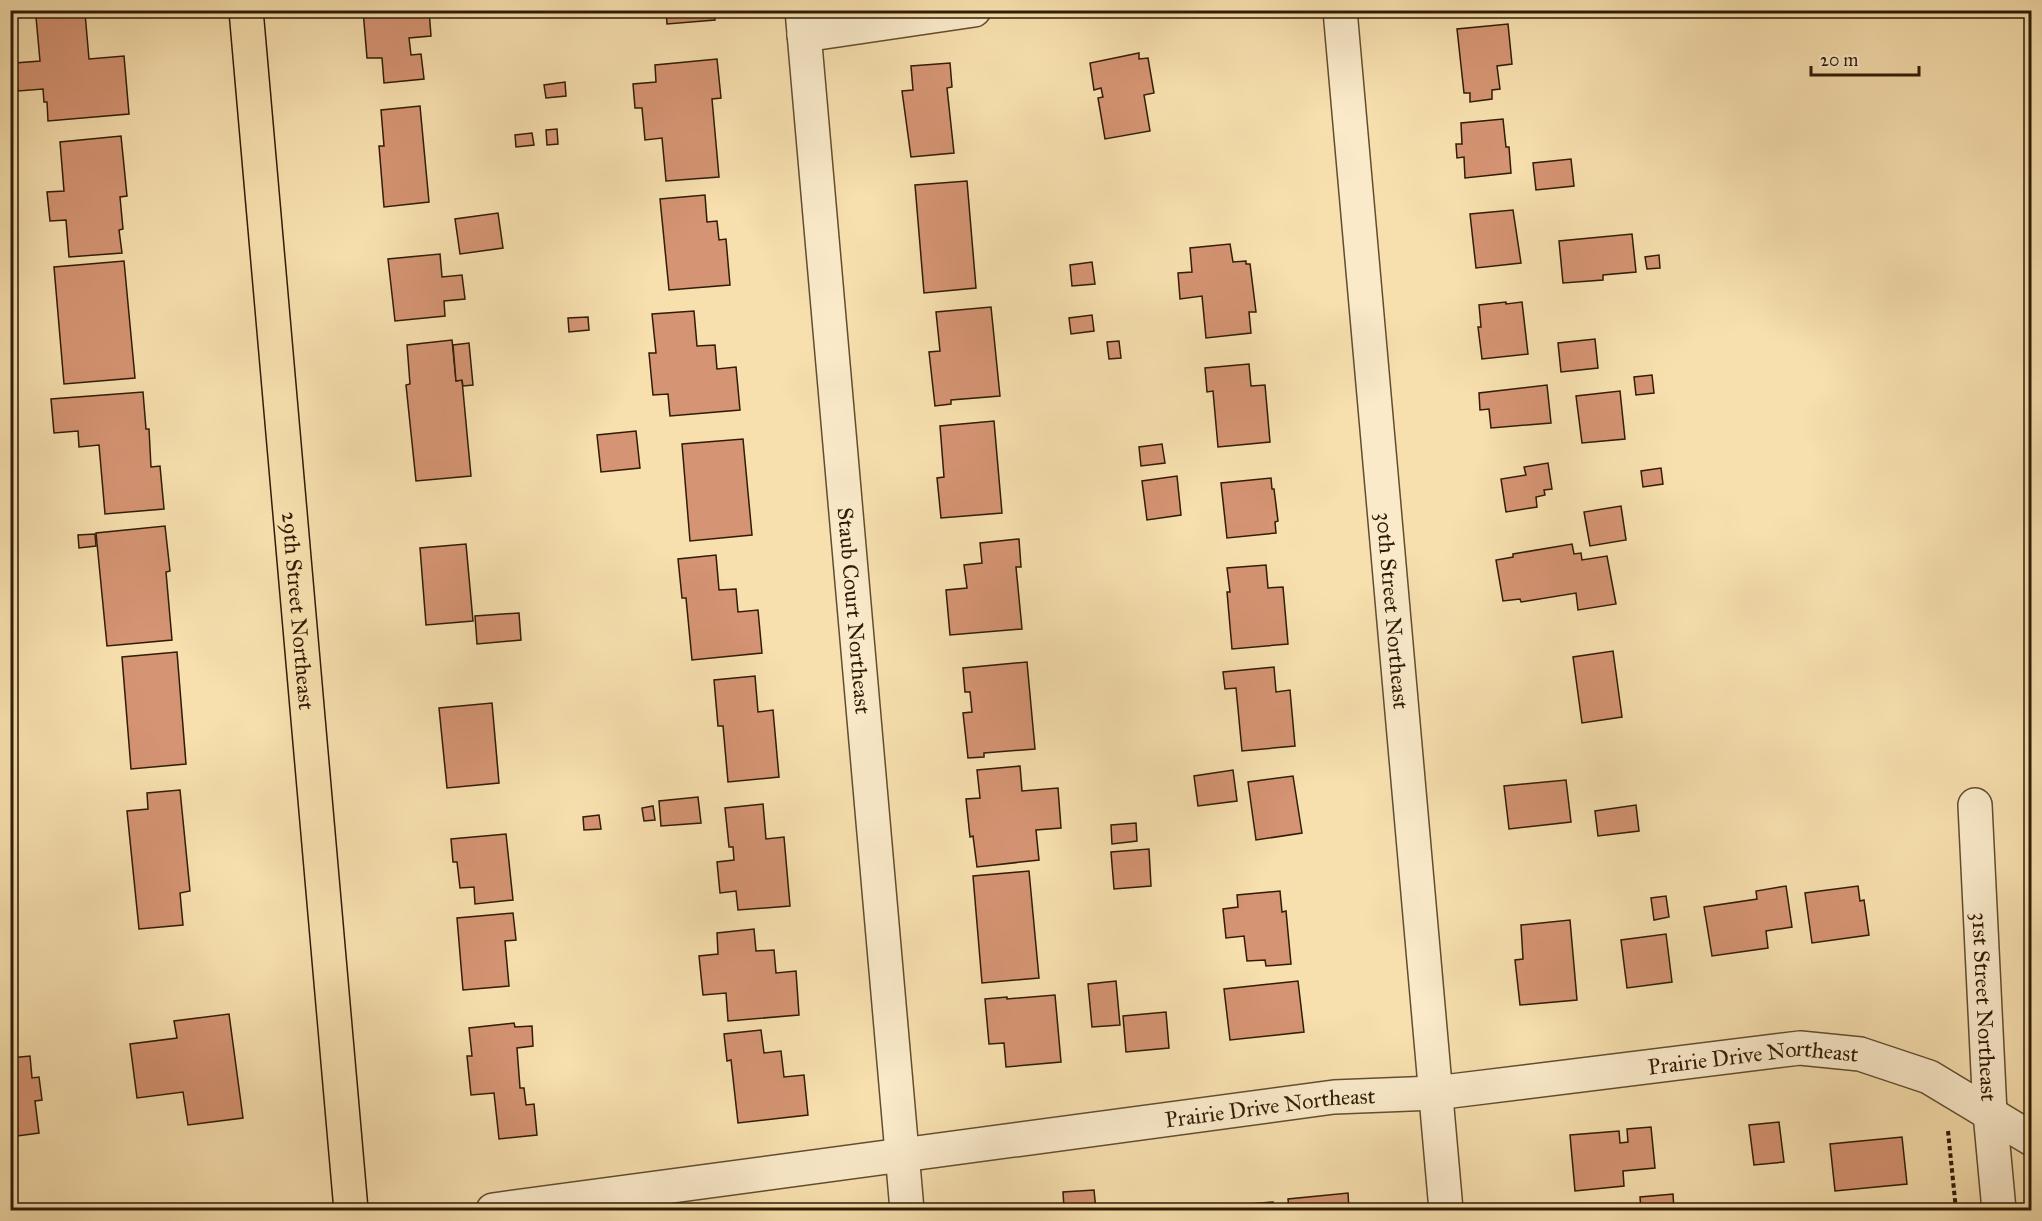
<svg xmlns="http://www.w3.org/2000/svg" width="2042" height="1221" viewBox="0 0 2042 1221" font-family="'IM FELL Great Primer',serif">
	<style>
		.building { fill: #d59473; stroke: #301c06; stroke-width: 1.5 }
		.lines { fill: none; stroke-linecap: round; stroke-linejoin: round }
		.minor-casing { stroke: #624d30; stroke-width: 36 }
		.major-casing { stroke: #301c06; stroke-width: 36 }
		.path { stroke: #301c06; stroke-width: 4; stroke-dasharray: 4.5 3; stroke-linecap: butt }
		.minor { stroke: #faeaca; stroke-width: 33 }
		.major { stroke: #f7dfae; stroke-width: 33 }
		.labels { text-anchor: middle; stroke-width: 4.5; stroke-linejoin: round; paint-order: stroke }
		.street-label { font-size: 22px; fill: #301c06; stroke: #faeaca }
	</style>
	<rect width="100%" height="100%" fill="#f7dfae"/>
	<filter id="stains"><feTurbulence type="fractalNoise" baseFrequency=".00333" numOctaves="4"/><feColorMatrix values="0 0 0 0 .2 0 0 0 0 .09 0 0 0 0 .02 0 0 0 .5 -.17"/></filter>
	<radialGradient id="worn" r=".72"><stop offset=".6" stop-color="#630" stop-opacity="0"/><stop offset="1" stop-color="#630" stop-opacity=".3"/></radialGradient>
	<!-- building -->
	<g class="building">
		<polygon points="363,10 429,10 431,36 409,38 411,55 421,54 424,79 384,83 382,58 367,58"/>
		<polygon points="666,10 714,10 715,20 667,24"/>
		<polygon points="85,13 89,59 124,56 129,114 48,121 47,102 44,102 43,89 18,91 15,63 40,61 36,17"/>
		<polygon points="1508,24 1512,64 1497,66 1500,89 1492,90 1492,99 1470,102 1470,93 1464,93 1457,29"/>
		<polygon points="1139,53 1139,59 1148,58 1154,93 1144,95 1150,131 1105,139 1098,98 1103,97 1101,88 1094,90 1090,63"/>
		<polygon points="717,59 721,98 712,99 719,177 666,181 662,138 645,140 642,108 635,108 633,84 656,82 655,65"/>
		<polygon points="950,63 952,87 947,88 954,153 911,157 902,91 913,90 911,66"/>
		<polygon points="565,82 566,96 546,98 544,85"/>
		<polygon points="420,106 429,202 384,207 379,146 384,146 381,110"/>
		<polygon points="1503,119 1506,147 1509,147 1511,173 1465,178 1464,157 1457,158 1456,144 1462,144 1461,123"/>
		<polygon points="557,129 558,144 547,145 546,130"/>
		<polygon points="532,133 534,145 516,147 515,135"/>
		<polygon points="121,136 127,196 120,197 123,229 119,230 122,253 69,257 66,220 50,221 47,192 64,191 60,142"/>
		<polygon points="1571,159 1574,186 1536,190 1533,163"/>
		<polygon points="967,181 976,288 924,293 915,185"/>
		<polygon points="705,195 707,222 717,221 719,240 726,239 730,285 669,290 660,199"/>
		<polygon points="1513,210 1521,263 1476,268 1470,214"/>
		<polygon points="498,213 503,248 460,254 455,219"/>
		<polygon points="1632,234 1636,272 1603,275 1603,280 1563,283 1559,241"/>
		<polygon points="1230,244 1233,262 1246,261 1246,264 1250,264 1256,312 1249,312 1251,333 1206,338 1202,296 1180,299 1178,273 1192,272 1190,248"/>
		<polygon points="440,254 442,277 462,275 465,299 444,301 445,316 395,321 388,259"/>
		<polygon points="1659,255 1660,268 1647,269 1645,257"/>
		<polygon points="124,261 135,378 64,384 54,267"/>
		<polygon points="1092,262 1095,284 1072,286 1070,265"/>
		<polygon points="1506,302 1506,304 1522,302 1528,354 1482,359 1478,327 1481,327 1479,305"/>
		<polygon points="991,307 1000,396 951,400 951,404 935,406 929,352 940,351 936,312"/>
		<polygon points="694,311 697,346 715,345 717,369 736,367 740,410 670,416 668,394 653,395 649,353 656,353 652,314"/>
		<polygon points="1092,315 1094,331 1071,334 1069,318"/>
		<polygon points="588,317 589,330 569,332 568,318"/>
		<polygon points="1595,339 1598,368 1561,372 1558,343"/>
		<polygon points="452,340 456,381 462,380 471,476 416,481 406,385 410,384 407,345"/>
		<polygon points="1119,341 1121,358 1109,359 1107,342"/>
		<polygon points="469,343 473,385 463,386 462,380 456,381 453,345"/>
		<polygon points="1249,364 1251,386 1265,385 1270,442 1218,447 1213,391 1207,392 1205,368"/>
		<polygon points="1652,375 1654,393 1636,395 1634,377"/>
		<polygon points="1547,385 1551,423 1491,428 1489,409 1480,410 1479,393"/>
		<polygon points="1620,391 1625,439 1582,443 1576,396"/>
		<polygon points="143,392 146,429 149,429 151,467 160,466 164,509 105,514 99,445 79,447 78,431 54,433 51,399"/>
		<polygon points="994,421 1002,513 941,518 937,478 944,477 940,426"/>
		<polygon points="636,431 640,468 601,472 597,435"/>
		<polygon points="743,439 752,535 690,541 682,444"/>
		<polygon points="1162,444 1165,463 1141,466 1139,447"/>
		<polygon points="1548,463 1552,489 1544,490 1545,495 1536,497 1537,507 1506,512 1501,479 1526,475 1524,467"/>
		<polygon points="1661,468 1663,484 1643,487 1641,471"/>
		<polygon points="1177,476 1181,515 1147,520 1142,481"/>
		<polygon points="1271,478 1272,489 1274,489 1278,521 1275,522 1276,533 1227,538 1221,483"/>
		<polygon points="1621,506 1626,540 1590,546 1584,512"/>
		<polygon points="165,526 170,571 166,572 172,640 107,646 96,533"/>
		<polygon points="95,534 96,546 79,548 78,535"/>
		<polygon points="1019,539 1021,567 1016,567 1022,629 950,635 946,590 967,588 964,565 982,563 980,543"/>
		<polygon points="466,544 473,621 426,625 420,548"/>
		<polygon points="1572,544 1574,554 1581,553 1582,560 1607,556 1616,604 1578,610 1576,593 1521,602 1520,599 1503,601 1496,560 1513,557 1513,554"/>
		<polygon points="716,555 719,590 736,589 738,612 758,610 762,653 692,660 686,598 682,598 678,559"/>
		<polygon points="1266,565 1268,588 1283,587 1288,644 1232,649 1227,592 1230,592 1227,568"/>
		<polygon points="519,613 521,640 477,644 475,616"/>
		<polygon points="1613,651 1622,717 1582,723 1573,657"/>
		<polygon points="177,652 186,764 131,769 122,657"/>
		<polygon points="1027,662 1035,749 984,753 984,757 968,758 963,713 972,712 970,692 965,692 963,668"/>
		<polygon points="1274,667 1276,692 1290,690 1295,746 1242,751 1236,688 1225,689 1223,672"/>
		<polygon points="755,676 758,712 773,710 779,777 728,782 723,726 718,726 714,680"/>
		<polygon points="492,703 499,783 447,788 439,708"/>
		<polygon points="1020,766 1022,791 1058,788 1061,828 1036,830 1039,860 977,867 973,836 970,837 966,799 980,798 977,770"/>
		<polygon points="1233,770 1237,801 1198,806 1194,776"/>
		<polygon points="1293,776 1302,833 1256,840 1248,782"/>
		<polygon points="1566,780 1571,822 1509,829 1504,786"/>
		<polygon points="180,790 190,891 180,893 183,925 139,929 127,811 148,809 147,793"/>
		<polygon points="698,797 701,823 661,826 659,801"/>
		<polygon points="763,804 766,839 784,837 790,906 738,910 736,891 720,893 717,862 734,860 733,847 729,847 725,808"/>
		<polygon points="1636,805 1639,831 1598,836 1595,811"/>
		<polygon points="653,806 655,820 644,821 642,808"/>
		<polygon points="599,815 601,829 584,830 583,817"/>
		<polygon points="1136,823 1137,841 1112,844 1111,825"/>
		<polygon points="506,834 513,900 475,904 474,887 460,888 457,862 453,862 451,839"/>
		<polygon points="1149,849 1151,886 1114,889 1111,852"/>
		<polygon points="1029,871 1039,978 982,983 973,876"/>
		<polygon points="1786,886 1792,927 1766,931 1768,948 1712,956 1704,907 1757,899 1756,891"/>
		<polygon points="1858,886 1860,901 1864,900 1869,935 1812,943 1805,893"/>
		<polygon points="1280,891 1282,912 1286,911 1291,964 1266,966 1265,960 1247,961 1244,936 1226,938 1223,909 1238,907 1237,895"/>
		<polygon points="1666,896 1669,917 1654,920 1651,898"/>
		<polygon points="513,913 516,940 505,941 509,986 463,990 457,918"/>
		<polygon points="1570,920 1577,1000 1520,1005 1515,960 1523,959 1521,925"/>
		<polygon points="754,929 756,951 774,950 776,973 796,971 799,1015 728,1021 726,993 703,995 699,956 718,954 717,933"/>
		<polygon points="1666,934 1672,982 1627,988 1621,940"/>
		<polygon points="1116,981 1120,1025 1092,1027 1088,984"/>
		<polygon points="1298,981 1304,1032 1230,1040 1224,989"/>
		<polygon points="1055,995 1061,1062 1006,1067 1004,1043 989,1044 985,999 1007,997 1007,999"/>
		<polygon points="1166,1012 1169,1048 1126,1052 1123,1016"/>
		<polygon points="229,1014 243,1118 188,1125 183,1092 137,1098 130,1044 177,1038 174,1021"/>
		<polygon points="514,1023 515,1027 532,1026 533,1046 517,1048 520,1088 524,1088 526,1105 534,1104 537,1135 499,1139 494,1093 471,1095 467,1056 472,1056 469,1028"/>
		<polygon points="761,1030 764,1053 781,1051 784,1077 804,1075 808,1115 738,1123 731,1060 727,1061 724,1034"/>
		<polygon points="30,1056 32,1078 39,1077 42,1100 35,1101 39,1133 10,1137 10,1058"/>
		<polygon points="1779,1122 1784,1162 1754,1165 1749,1125"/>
		<polygon points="1651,1127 1655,1168 1623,1171 1624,1186 1575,1191 1570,1135 1619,1131 1620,1143 1628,1142 1627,1129"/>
		<polygon points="1902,1137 1907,1184 1835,1191 1830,1144"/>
		<polygon points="1094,1190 1096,1210 1035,1210 1064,1208 1063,1192"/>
		<polygon points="1348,1193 1349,1210 1287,1210 1289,1210 1288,1199"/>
		<polygon points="1673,1194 1674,1210 1641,1210 1640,1197"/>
		<polygon points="1273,1202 1274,1210 1229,1210 1229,1206"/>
		<polygon points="1908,1204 1909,1210 1863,1210 1863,1208"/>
	</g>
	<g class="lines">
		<defs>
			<g id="minor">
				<path id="s1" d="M802 10 907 1210"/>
				<path id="s2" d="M1340 10 1446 1210"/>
				<polyline points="804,35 974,10"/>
				<path id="s3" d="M1975 805 1990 1113 1999 1210"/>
				<path id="s4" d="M493 1210 1334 1097 1435 1093 1800 1048 1860 1054 1929 1077 2032 1139"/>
			</g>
			<g id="major">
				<path id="s5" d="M246 10 351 1210"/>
			</g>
		</defs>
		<!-- minor casing -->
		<use href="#minor" class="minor-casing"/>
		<!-- major casing -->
		<use href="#major" class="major-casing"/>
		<!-- path -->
		<polyline class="path" points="1948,1131 1956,1210"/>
		<!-- minor -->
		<use href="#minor" class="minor"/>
		<!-- major -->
		<use href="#major" class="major"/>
	</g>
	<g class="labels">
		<!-- street labels -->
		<g class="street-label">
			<text dy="8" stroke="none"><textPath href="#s1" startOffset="603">Staub Court Northeast</textPath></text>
			<text dy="8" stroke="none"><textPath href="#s5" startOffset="603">29th Street Northeast</textPath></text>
			<text dy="8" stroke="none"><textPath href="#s2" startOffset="603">30th Street Northeast</textPath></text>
			<text dy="8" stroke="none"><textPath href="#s3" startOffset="202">31st Street Northeast</textPath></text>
			<text dy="8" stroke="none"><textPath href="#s4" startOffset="1270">Prairie Drive Northeast</textPath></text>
			<text dy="8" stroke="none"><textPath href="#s4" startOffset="784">Prairie Drive Northeast</textPath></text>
		</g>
	</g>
	<!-- margin -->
	<rect width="2042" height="1221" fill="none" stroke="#f7dfae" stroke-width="36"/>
	<rect x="12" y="12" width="2018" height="1197" fill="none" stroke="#301c06" stroke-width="3"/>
	<rect x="18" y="18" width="2006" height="1185" fill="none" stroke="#301c06" stroke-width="1.5"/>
	<!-- scale -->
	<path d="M1811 66v9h108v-9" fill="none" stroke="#301c06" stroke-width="3"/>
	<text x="1820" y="66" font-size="18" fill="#301c06" stroke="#faeaca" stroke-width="4.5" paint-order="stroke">20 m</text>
	<rect width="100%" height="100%" filter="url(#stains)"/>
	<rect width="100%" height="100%" fill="url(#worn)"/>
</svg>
